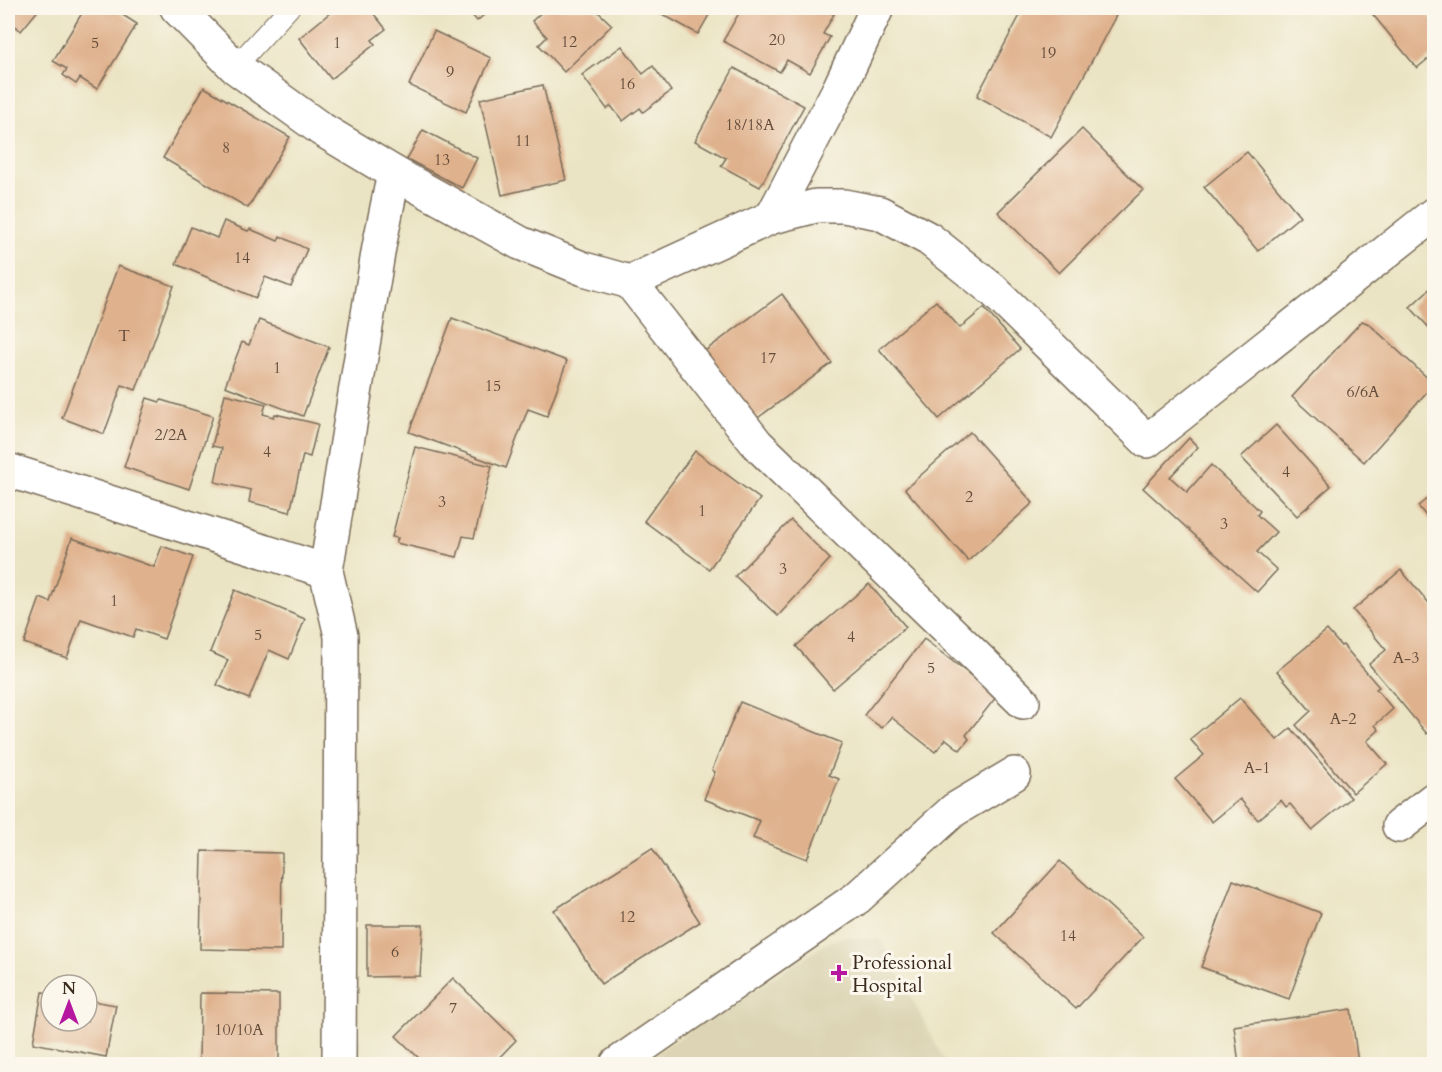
<svg xmlns="http://www.w3.org/2000/svg" width="1442" height="1072" viewBox="0 0 1442 1072" font-family="Cardo,serif">
	<style>
		.built { fill: #dcd4b4 }
		.building { fill: #dfb18c }
		.lines { fill: none; stroke-linecap: round; stroke-linejoin: round }
		.lane-casing { stroke: #796b58; stroke-width: 22 }
		.street-casing { stroke: #796b58; stroke-width: 36 }
		.lane { stroke: #fff; stroke-width: 20 }
		.street { stroke: #fff; stroke-width: 33 }
		.poi-dot { fill: #b5179e; stroke: #fbf7ec; stroke-width: 2 }
		.labels { text-anchor: middle; stroke-width: 6; stroke-linejoin: round; paint-order: stroke }
		.number-label { font-size: 16px; fill: #644c3a }
		.poi-label { font-size: 20px; fill: #3b2a1e; stroke: #fbf7ec; text-anchor: start }
	</style>
	<rect width="100%" height="100%" fill="#fbf7ec"/>
	<filter id="ink" filterUnits="userSpaceOnUse"><feTurbulence type="fractalNoise" baseFrequency=".0167" numOctaves="2"/><feDisplacementMap in="SourceGraphic" scale="12" xChannelSelector="R" yChannelSelector="G"/><feConvolveMatrix kernelMatrix="1 2 1 2 8 2 1 2 1" color-interpolation-filters="sRGB"/></filter>
	<filter id="wash" filterUnits="userSpaceOnUse"><feTurbulence type="fractalNoise" baseFrequency=".008" numOctaves="4" result="noise"/><feDisplacementMap in="SourceGraphic" scale="24" xChannelSelector="R" yChannelSelector="G"/><feGaussianBlur stdDeviation="1.35" result="paint"/><feColorMatrix in="noise" values="0 0 0 0 0 0 0 0 0 0 0 0 0 0 0 0 0 1.4 0 .05"/><feComposite in="paint" operator="in"/></filter>
	<g filter="url(#wash)">
		<rect width="100%" height="100%" fill="#ebe4c4"/>
		<!-- built -->
		<polygon class="built" points="842,937 881,940 946,1064 639,1064 825,944"/>
		<g id="blocks">
			<!-- building -->
			<g class="building">
				<polygon points="8,8 40,8 21,31 8,20"/>
				<polygon points="85,8 121,8 118,12 137,24 97,89 80,78 76,84 63,75 67,69 53,61"/>
				<polygon points="336,8 346,8 348,10 352,8 369,8 386,29 372,40 375,44 331,79 299,38"/>
				<polygon points="466,8 492,8 477,21"/>
				<polygon points="546,8 594,8 612,25 564,72 539,45 547,37 532,21"/>
				<polygon points="651,8 713,8 698,34"/>
				<polygon points="742,8 823,8 834,14 823,34 830,37 810,73 787,60 780,72 723,41"/>
				<polygon points="1024,8 1120,8 1051,137 977,96"/>
				<polygon points="1373,8 1422,8 1434,22 1434,54 1417,68 1369,10"/>
				<polygon points="434,31 491,58 466,112 409,85"/>
				<polygon points="622,46 643,74 653,66 671,91 643,112 640,108 623,121 611,106 607,109 582,75"/>
				<polygon points="734,68 804,106 760,187 721,166 726,158 695,141"/>
				<polygon points="543,85 566,180 502,195 480,99"/>
				<polygon points="204,87 290,137 248,208 163,158"/>
				<polygon points="1082,129 1143,190 1059,273 998,212"/>
				<polygon points="423,130 477,158 462,188 407,159"/>
				<polygon points="1247,152 1300,216 1258,251 1204,187"/>
				<polygon points="224,221 248,231 250,229 278,241 280,236 307,249 291,287 265,277 256,298 176,264 191,227 217,238"/>
				<polygon points="118,266 174,286 136,390 122,385 104,434 62,418"/>
				<polygon points="1434,285 1434,333 1410,307"/>
				<polygon points="782,294 832,363 755,420 705,351"/>
				<polygon points="936,301 960,328 984,308 1020,349 939,419 879,349"/>
				<polygon points="452,318 567,361 547,416 528,409 506,468 409,432"/>
				<polygon points="259,320 329,347 303,416 225,386 242,342 249,345"/>
				<polygon points="1362,321 1369,324 1434,384 1364,462 1292,397"/>
				<polygon points="225,394 266,404 263,414 274,417 275,414 318,424 310,457 303,455 290,512 249,502 251,490 215,482 222,448 212,446"/>
				<polygon points="147,398 160,402 161,400 213,416 189,489 124,467"/>
				<polygon points="1276,425 1331,486 1297,516 1241,457"/>
				<polygon points="970,432 1033,503 968,561 905,489"/>
				<polygon points="1189,438 1198,447 1170,477 1187,492 1211,465 1260,511 1257,515 1276,532 1257,552 1277,570 1257,592 1143,488"/>
				<polygon points="415,447 492,466 474,538 463,536 457,557 396,543 398,538 392,537"/>
				<polygon points="695,451 760,499 709,569 644,521"/>
				<polygon points="1434,493 1434,526 1418,506"/>
				<polygon points="791,520 830,559 778,616 735,576"/>
				<polygon points="72,538 154,567 162,546 193,557 164,639 136,629 133,637 81,619 67,658 24,643 40,598 50,602"/>
				<polygon points="1401,570 1434,609 1434,727 1427,734 1369,664 1386,650 1353,610"/>
				<polygon points="869,584 906,627 833,689 796,646"/>
				<polygon points="235,590 305,619 289,659 269,650 249,699 217,685 228,660 210,652"/>
				<polygon points="1327,630 1341,646 1343,645 1379,687 1376,689 1393,709 1375,725 1379,730 1367,741 1387,764 1353,793 1296,725 1311,711 1277,671"/>
				<polygon points="924,639 997,696 966,735 969,739 960,750 946,739 935,752 891,717 882,728 864,715"/>
				<polygon points="1240,698 1277,740 1291,728 1351,798 1312,830 1290,804 1286,807 1281,800 1258,820 1240,799 1212,822 1175,779 1204,755 1190,739"/>
				<polygon points="740,702 842,743 829,775 839,779 807,859 753,838 760,821 704,799 715,772 712,770"/>
				<polygon points="652,848 700,922 601,984 554,910"/>
				<polygon points="202,851 282,853 281,951 200,949"/>
				<polygon points="1060,861 1143,937 1076,1009 994,933"/>
				<polygon points="1233,880 1321,913 1289,999 1201,967"/>
				<polygon points="367,925 423,925 420,976 367,977"/>
				<polygon points="453,978 516,1040 493,1064 425,1064 396,1036"/>
				<polygon points="42,992 51,993 51,1021 87,1021 87,1000 116,1005 106,1057 33,1043"/>
				<polygon points="200,993 279,994 279,1064 199,1064"/>
				<polygon points="1351,1009 1358,1064 1239,1064 1234,1026"/>
			</g>
		</g>
	</g>
	<g filter="url(#ink)">
		<use href="#blocks" fill-opacity="0" stroke="#796b58" stroke-width="1.5"/>
		<g class="lines">
			<defs>
				<polyline id="lane" points="235,67 289,8"/>
				<g id="street">
					<polyline points="177,8 235,67 321,129 394,173 520,243 584,269 630,282 772,217 816,206 844,206 880,213 929,239 993,290 1147,441 1434,214"/>
					<polyline points="772,217 839,89 877,8"/>
					<polyline points="630,282 757,444 1023,702"/>
					<polyline points="8,470 326,571"/>
					<polyline points="1399,826 1434,799"/>
					<polyline points="339,1064 341,636 326,571 379,247 394,173"/>
					<polyline points="617,1064 857,898 954,810 1014,774"/>
				</g>
			</defs>
			<!-- lane casing -->
			<use href="#lane" class="lane-casing"/>
			<!-- street casing -->
			<use href="#street" class="street-casing"/>
			<!-- lane -->
			<use href="#lane" class="lane"/>
			<!-- street -->
			<use href="#street" class="street"/>
		</g>
	</g>
	<!-- markers -->
	<path class="poi-dot" d="M836 964h6v6h6v6h-6v6h-6v-6h-6v-6h6z"/>
	<g class="labels">
		<!-- number labels -->
		<g class="number-label">
			<text x="777" y="45">20</text>
			<text x="569" y="47">12</text>
			<text x="95" y="48">5</text>
			<text x="337" y="48">1</text>
			<text x="1048" y="58">19</text>
			<text x="450" y="77">9</text>
			<text x="627" y="89">16</text>
			<text x="750" y="130">18/18A</text>
			<text x="523" y="146">11</text>
			<text x="226" y="153">8</text>
			<text x="442" y="165">13</text>
			<text x="242" y="263">14</text>
			<text x="124" y="341">T</text>
			<text x="768" y="363">17</text>
			<text x="277" y="373">1</text>
			<text x="493" y="391">15</text>
			<text x="1363" y="397">6/6A</text>
			<text x="171" y="440">2/2A</text>
			<text x="267" y="457">4</text>
			<text x="1286" y="477">4</text>
			<text x="969" y="502">2</text>
			<text x="442" y="507">3</text>
			<text x="702" y="516">1</text>
			<text x="1224" y="529">3</text>
			<text x="783" y="574">3</text>
			<text x="114" y="606">1</text>
			<text x="258" y="640">5</text>
			<text x="851" y="642">4</text>
			<text x="1406" y="663">A-3</text>
			<text x="931" y="673">5</text>
			<text x="1343" y="724">A-2</text>
			<text x="1257" y="773">A-1</text>
			<text x="627" y="922">12</text>
			<text x="1068" y="941">14</text>
			<text x="395" y="957">6</text>
			<text x="453" y="1013">7</text>
			<text x="239" y="1035">10/10A</text>
		</g>
		<!-- poi labels -->
		<g class="poi-label">
			<text x="852" y="969">Professional<tspan x="852" dy="23">Hospital</tspan></text>
		</g>
	</g>
	<!-- margin -->
	<rect width="1442" height="1072" fill="none" stroke="#fbf7ec" stroke-width="30"/>
	<!-- north arrow -->
	<g transform="translate(69 1003)"><circle r="28" fill="#fbf7ec" stroke="#aea59a" stroke-width="1.5"/>
	<path d="M0-4.5L10 22L0 15L-10 22Z" fill="#b5179e"/>
	<text y="-9" font-size="16" font-weight="bold" text-anchor="middle" fill="#3b2a1e">N</text>
	</g>
</svg>
